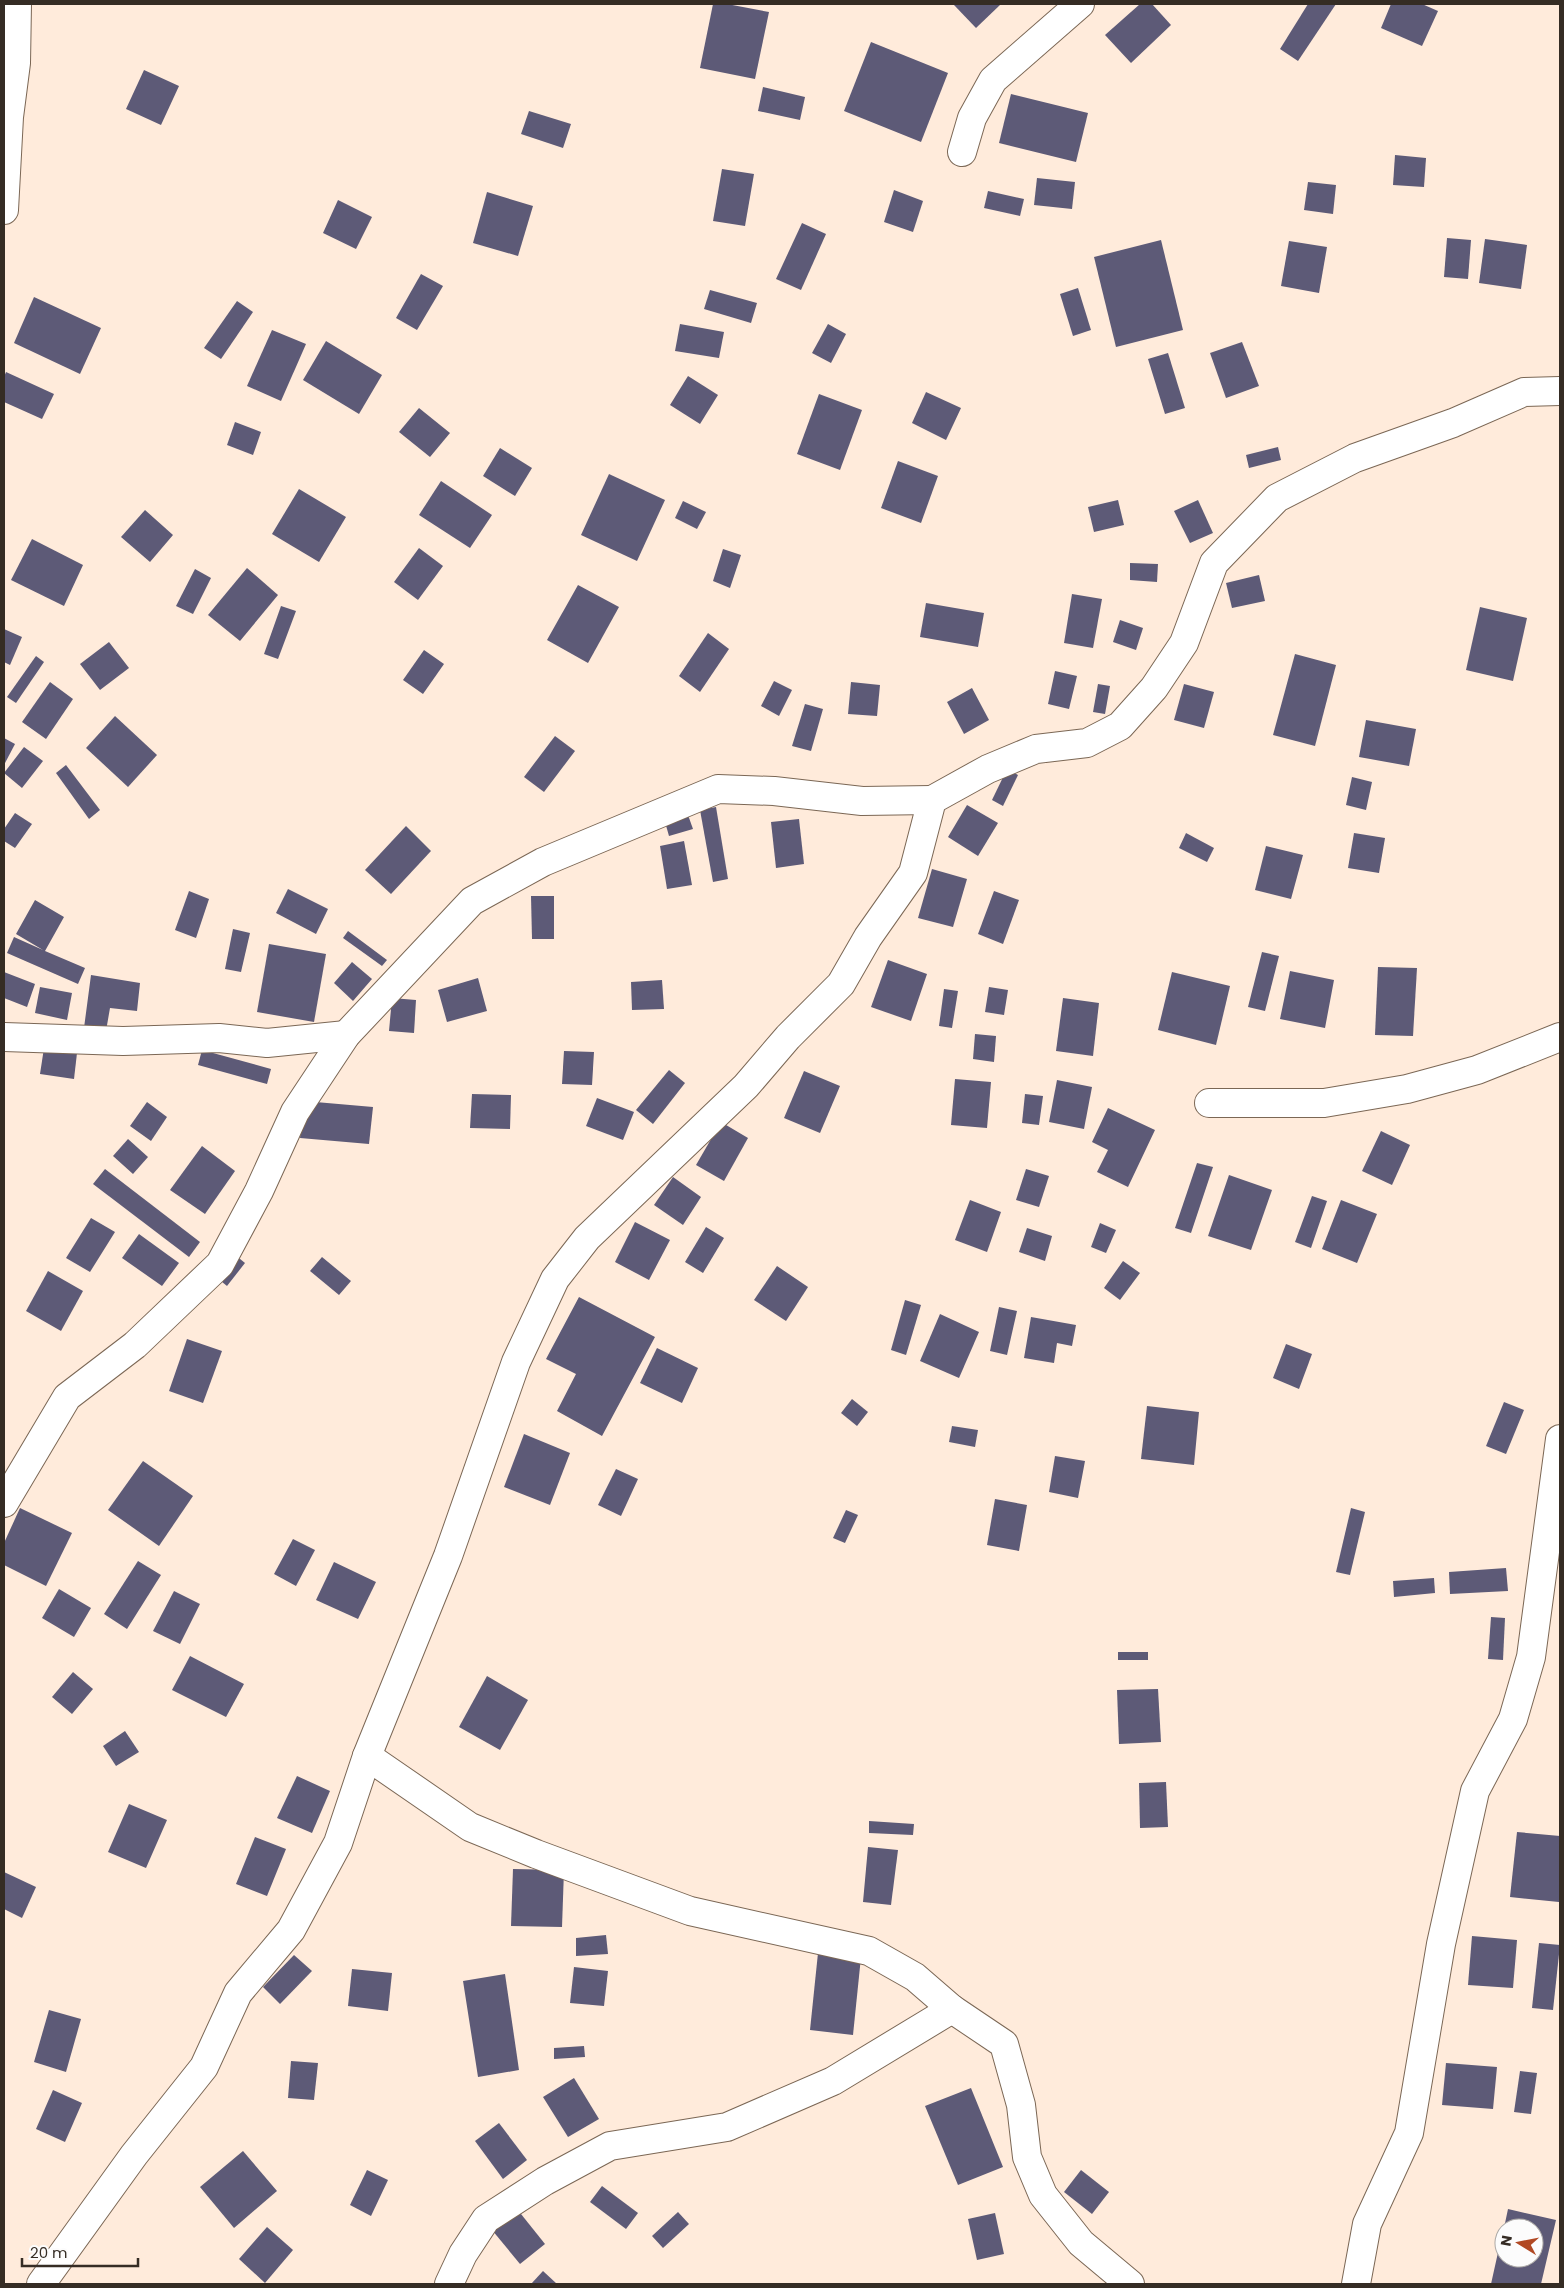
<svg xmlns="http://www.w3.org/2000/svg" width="1564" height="2288" viewBox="0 0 1564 2288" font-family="Poppins,sans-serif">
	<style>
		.building { fill: #5d5a77 }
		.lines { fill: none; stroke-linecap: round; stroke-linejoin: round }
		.minor-casing { stroke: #7b6755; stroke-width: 30 }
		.minor { stroke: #fff; stroke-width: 28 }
	</style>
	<rect width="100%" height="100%" fill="#ffebdb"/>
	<!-- building -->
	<g class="building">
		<polygon points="713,4 727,4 769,12 755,79 700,68"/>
		<polygon points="955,4 999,4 1000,5 976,28 954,5"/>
		<polygon points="1140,4 1152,4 1171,25 1131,63 1105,35"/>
		<polygon points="1308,4 1336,4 1298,61 1280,49"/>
		<polygon points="1391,4 1422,4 1438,11 1422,46 1381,28"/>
		<polygon points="871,42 948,73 921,142 844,111"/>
		<polygon points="144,70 179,86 161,125 126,109"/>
		<polygon points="763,87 805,97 800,120 758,111"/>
		<polygon points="1011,94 1088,113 1076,162 999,143"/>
		<polygon points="529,111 571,124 563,148 521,134"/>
		<polygon points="1395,155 1426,158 1424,187 1393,185"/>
		<polygon points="722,169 754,174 745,226 713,221"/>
		<polygon points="1037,178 1075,182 1072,209 1034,205"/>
		<polygon points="1308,182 1336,185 1333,214 1304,210"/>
		<polygon points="894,190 923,201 913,232 884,222"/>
		<polygon points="988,191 1024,199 1020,216 984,208"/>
		<polygon points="487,192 533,206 518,256 473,243"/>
		<polygon points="338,200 372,217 356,249 323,233"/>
		<polygon points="802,223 826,234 801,290 776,279"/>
		<polygon points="1447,238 1471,240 1468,279 1444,277"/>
		<polygon points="1485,239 1527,245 1521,289 1479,283"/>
		<polygon points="1161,240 1183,330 1116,347 1094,257"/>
		<polygon points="1289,241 1327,247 1319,293 1281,286"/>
		<polygon points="421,274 443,286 417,330 396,318"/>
		<polygon points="1078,288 1091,330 1073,336 1060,294"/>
		<polygon points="710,290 757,303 751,323 704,309"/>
		<polygon points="34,297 101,328 80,374 14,343"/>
		<polygon points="237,301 253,312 221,359 204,348"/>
		<polygon points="680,324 724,332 719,358 675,351"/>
		<polygon points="828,324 846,334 831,363 812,353"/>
		<polygon points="272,330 306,344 281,401 247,386"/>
		<polygon points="326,341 382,375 359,414 303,380"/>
		<polygon points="1242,342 1259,386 1226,398 1210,353"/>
		<polygon points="1168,353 1185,408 1165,414 1148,359"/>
		<polygon points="6,372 54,394 42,419 4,402 4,377"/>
		<polygon points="688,376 718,395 700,424 670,405"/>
		<polygon points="926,392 961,408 946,440 912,423"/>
		<polygon points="819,394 862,410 840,470 797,454"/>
		<polygon points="419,408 450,433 430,457 399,432"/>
		<polygon points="235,422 261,432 253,455 227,445"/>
		<polygon points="1278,447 1281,460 1249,468 1246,455"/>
		<polygon points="500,448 532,468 515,496 483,476"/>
		<polygon points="898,461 938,476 921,523 881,508"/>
		<polygon points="609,474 665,500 637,561 581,535"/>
		<polygon points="441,481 492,515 470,548 419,515"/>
		<polygon points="299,489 346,517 319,562 272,534"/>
		<polygon points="1118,500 1124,525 1094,532 1088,507"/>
		<polygon points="1198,500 1213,533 1190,543 1174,511"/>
		<polygon points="683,501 706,512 697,529 675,518"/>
		<polygon points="145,510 173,535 150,562 121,537"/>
		<polygon points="32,539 83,565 64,606 11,580"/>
		<polygon points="419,548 443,566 418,600 394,582"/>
		<polygon points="723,549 741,555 730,588 713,581"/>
		<polygon points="1130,563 1158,564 1157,582 1130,580"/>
		<polygon points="247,568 278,595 240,641 208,615"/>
		<polygon points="195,569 211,578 193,614 176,606"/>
		<polygon points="1259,575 1265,601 1232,608 1226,583"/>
		<polygon points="578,585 619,607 588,663 547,640"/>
		<polygon points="1072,594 1102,599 1093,648 1064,643"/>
		<polygon points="926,603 984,613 978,647 920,637"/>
		<polygon points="281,606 296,611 278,659 264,654"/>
		<polygon points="1480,607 1527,618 1513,681 1466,670"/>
		<polygon points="1120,620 1143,628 1136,650 1113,642"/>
		<polygon points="4,629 22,637 10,665 4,662"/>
		<polygon points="708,633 729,649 700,692 679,676"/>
		<polygon points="109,642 129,668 100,690 80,664"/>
		<polygon points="424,650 444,664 423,694 403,680"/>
		<polygon points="1295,654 1336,665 1315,746 1273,735"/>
		<polygon points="36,656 44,662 16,703 7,697"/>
		<polygon points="1055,671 1077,676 1069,709 1048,704"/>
		<polygon points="774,681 792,690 779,716 761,706"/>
		<polygon points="50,682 73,699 46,739 22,722"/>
		<polygon points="851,682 880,685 877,716 848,714"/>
		<polygon points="1098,684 1110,686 1105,714 1093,712"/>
		<polygon points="1184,684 1214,692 1204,728 1174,720"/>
		<polygon points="972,688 989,720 964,734 947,702"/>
		<polygon points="805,704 823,709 811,751 792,746"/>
		<polygon points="115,716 157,755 128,787 86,748"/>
		<polygon points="1366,720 1416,729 1409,766 1359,757"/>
		<polygon points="555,736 575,751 544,792 524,777"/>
		<polygon points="4,738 15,744 4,765"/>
		<polygon points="24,747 43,761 22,788 4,773"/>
		<polygon points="66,765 100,810 89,819 56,773"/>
		<polygon points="1007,769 1018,775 1003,806 992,800"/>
		<polygon points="1352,777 1372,782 1366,810 1346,805"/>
		<polygon points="967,805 998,823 978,856 948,837"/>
		<polygon points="716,807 728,879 713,882 700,810"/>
		<polygon points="15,813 32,824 15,848 4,841 4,829"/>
		<polygon points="688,815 693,829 669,836 665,822"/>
		<polygon points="799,819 804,864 776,868 771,822"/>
		<polygon points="406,826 431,851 391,894 365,870"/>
		<polygon points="1186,833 1214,848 1207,862 1179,848"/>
		<polygon points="1354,833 1385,838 1379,873 1348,868"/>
		<polygon points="684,841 692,885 667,889 660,846"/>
		<polygon points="1266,846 1303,855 1291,899 1255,890"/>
		<polygon points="932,869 967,879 953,927 918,918"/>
		<polygon points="288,889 328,909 316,934 276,913"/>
		<polygon points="189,891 209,899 196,938 175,930"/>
		<polygon points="994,891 1019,900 1003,944 978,934"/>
		<polygon points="531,896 554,896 554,939 532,939"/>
		<polygon points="35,900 64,917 45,951 85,968 78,984 7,953 14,937 43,950 16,934"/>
		<polygon points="233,929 250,933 241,972 225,969"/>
		<polygon points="348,931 387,960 382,966 343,938"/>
		<polygon points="269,944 326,954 314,1022 257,1012"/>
		<polygon points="1262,952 1279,956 1265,1011 1248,1007"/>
		<polygon points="888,960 927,974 911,1021 871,1007"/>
		<polygon points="352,962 372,979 353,1001 334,983"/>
		<polygon points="1378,967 1417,968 1413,1036 1375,1035"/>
		<polygon points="1290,971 1334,980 1325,1028 1280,1019"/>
		<polygon points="4,972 35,984 27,1007 4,998"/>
		<polygon points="1172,972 1230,986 1216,1045 1158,1030"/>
		<polygon points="91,975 140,983 137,1011 110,1008 106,1031 84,1028"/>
		<polygon points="478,978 487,1011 447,1022 438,990"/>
		<polygon points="662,980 664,1009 632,1010 631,982"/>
		<polygon points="40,987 72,993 67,1020 35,1013"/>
		<polygon points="989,987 1008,990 1004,1015 985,1012"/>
		<polygon points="944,989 958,991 952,1028 939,1026"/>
		<polygon points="392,998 416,1000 414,1033 389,1031"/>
		<polygon points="1063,998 1099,1003 1093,1056 1056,1051"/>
		<polygon points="975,1034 996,1036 994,1062 973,1059"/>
		<polygon points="44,1048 77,1053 74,1079 40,1074"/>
		<polygon points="202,1050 271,1069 267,1084 198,1065"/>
		<polygon points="564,1051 594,1052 592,1085 562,1084"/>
		<polygon points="669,1070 685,1083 653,1124 636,1110"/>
		<polygon points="804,1071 840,1086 820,1133 784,1118"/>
		<polygon points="955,1079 991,1082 987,1128 951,1125"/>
		<polygon points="1057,1080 1092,1087 1084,1129 1049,1122"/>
		<polygon points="472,1094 511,1095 510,1129 470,1128"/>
		<polygon points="1025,1094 1043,1096 1039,1125 1022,1123"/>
		<polygon points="597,1098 634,1112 623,1140 586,1126"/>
		<polygon points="304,1101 373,1107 369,1144 300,1138"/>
		<polygon points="147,1102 167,1117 151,1141 130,1126"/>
		<polygon points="1108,1108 1155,1130 1128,1187 1097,1172 1108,1150 1092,1142"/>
		<polygon points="721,1122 748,1138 724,1181 696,1165"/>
		<polygon points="1381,1131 1410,1145 1392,1185 1362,1171"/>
		<polygon points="128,1139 148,1157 133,1174 113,1156"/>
		<polygon points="202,1146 235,1171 205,1214 170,1190"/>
		<polygon points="1197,1163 1213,1167 1191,1233 1175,1228"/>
		<polygon points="105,1169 200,1242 189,1257 93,1184"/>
		<polygon points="1026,1169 1049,1176 1039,1207 1016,1200"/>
		<polygon points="1229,1175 1272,1190 1251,1250 1208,1236"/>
		<polygon points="673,1177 701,1197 683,1225 654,1205"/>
		<polygon points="1312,1196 1327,1201 1311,1248 1295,1242"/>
		<polygon points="970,1200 1001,1212 987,1252 955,1240"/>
		<polygon points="1341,1200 1377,1214 1357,1263 1322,1249"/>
		<polygon points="91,1218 115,1232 90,1272 66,1258"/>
		<polygon points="635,1222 670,1240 649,1280 615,1262"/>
		<polygon points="1100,1223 1116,1230 1106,1253 1091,1247"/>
		<polygon points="706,1227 724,1238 703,1273 685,1262"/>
		<polygon points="1027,1228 1052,1236 1045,1261 1019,1252"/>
		<polygon points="139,1234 179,1263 162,1286 122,1258"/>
		<polygon points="234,1254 245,1263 227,1286 216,1277"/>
		<polygon points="322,1257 351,1281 339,1295 310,1271"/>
		<polygon points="1123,1261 1140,1273 1120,1300 1104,1288"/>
		<polygon points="777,1266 808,1287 786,1321 754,1300"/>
		<polygon points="48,1271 83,1291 61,1331 26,1311"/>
		<polygon points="579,1297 655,1337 602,1436 557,1411 576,1374 546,1359"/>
		<polygon points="905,1300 921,1305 906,1355 891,1350"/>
		<polygon points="999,1307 1017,1311 1007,1355 990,1351"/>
		<polygon points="940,1314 979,1332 959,1378 920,1361"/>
		<polygon points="1031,1317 1076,1325 1072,1346 1057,1343 1054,1363 1024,1358"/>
		<polygon points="187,1339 222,1351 203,1403 169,1391"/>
		<polygon points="1286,1344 1312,1354 1299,1389 1273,1378"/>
		<polygon points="657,1348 698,1368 682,1403 640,1383"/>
		<polygon points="852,1399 868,1412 857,1426 841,1413"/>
		<polygon points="1504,1402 1524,1410 1506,1454 1486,1446"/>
		<polygon points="1147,1406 1199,1412 1194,1465 1141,1459"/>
		<polygon points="952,1426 978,1430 975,1447 949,1442"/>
		<polygon points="524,1434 570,1453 550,1505 504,1487"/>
		<polygon points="1055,1456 1085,1461 1078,1498 1049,1492"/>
		<polygon points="143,1461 193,1496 159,1546 108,1510"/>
		<polygon points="616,1469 638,1479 621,1516 598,1505"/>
		<polygon points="995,1499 1027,1505 1019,1551 987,1545"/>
		<polygon points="20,1508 72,1533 46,1586 4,1565 4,1543"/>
		<polygon points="1351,1508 1365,1512 1350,1575 1336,1572"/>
		<polygon points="846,1510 858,1515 845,1543 833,1538"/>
		<polygon points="293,1539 315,1550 296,1586 274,1574"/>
		<polygon points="138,1561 161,1575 127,1629 104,1614"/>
		<polygon points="334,1562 376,1582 358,1619 316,1600"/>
		<polygon points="1506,1568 1508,1591 1450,1594 1449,1572"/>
		<polygon points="1434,1578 1435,1593 1394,1597 1393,1581"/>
		<polygon points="59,1589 91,1608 74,1637 42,1618"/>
		<polygon points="174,1591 200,1604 180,1644 153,1631"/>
		<polygon points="1491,1617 1505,1618 1503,1660 1488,1659"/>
		<rect x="1118" y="1652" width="30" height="8"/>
		<polygon points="190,1656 244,1684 226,1717 172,1690"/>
		<polygon points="73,1672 93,1689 72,1714 52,1697"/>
		<polygon points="487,1676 528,1700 500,1750 459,1727"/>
		<polygon points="1158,1689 1161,1742 1119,1744 1117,1690"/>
		<polygon points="125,1731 139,1752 116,1766 103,1746"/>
		<polygon points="297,1776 330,1791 312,1833 277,1818"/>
		<polygon points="1166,1782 1168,1827 1140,1828 1139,1783"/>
		<polygon points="129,1804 167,1820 146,1868 108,1852"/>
		<polygon points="869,1821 914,1824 913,1835 869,1833"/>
		<polygon points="1517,1832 1560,1836 1559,1902 1510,1897"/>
		<polygon points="255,1837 286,1849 267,1896 236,1884"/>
		<polygon points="868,1847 898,1850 891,1905 863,1902"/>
		<polygon points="513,1869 564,1870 562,1927 511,1926"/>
		<polygon points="4,1872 36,1887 22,1918 4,1909"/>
		<polygon points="606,1935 608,1954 576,1956 576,1938"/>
		<polygon points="1472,1936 1517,1940 1513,1988 1468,1985"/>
		<polygon points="1539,1943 1560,1945 1553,2010 1532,2008"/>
		<polygon points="818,1953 861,1957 853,2035 810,2030"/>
		<polygon points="294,1955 312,1971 280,2004 263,1987"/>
		<polygon points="574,1967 608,1971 604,2006 570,2003"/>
		<polygon points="352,1969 392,1973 388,2011 348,2006"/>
		<polygon points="505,1974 519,2070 478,2077 463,1981"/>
		<polygon points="49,2010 81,2019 66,2072 34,2062"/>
		<polygon points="584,2046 585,2057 554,2059 554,2048"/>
		<polygon points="291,2061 318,2063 314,2100 288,2098"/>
		<polygon points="1446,2063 1497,2067 1493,2109 1442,2105"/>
		<polygon points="1520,2071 1537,2073 1531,2114 1514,2112"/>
		<polygon points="574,2078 599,2119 568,2137 543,2097"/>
		<polygon points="971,2088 1003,2167 958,2185 925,2106"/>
		<polygon points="53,2090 82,2103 65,2142 36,2129"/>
		<polygon points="499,2123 527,2160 503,2179 475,2141"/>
		<polygon points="243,2151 277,2191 234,2228 200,2187"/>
		<polygon points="367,2170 388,2180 371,2216 350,2205"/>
		<polygon points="1081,2170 1109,2192 1092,2214 1064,2192"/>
		<polygon points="602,2186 638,2213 626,2229 590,2202"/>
		<polygon points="517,2209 545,2244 520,2264 492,2230"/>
		<polygon points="1508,2209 1556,2220 1541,2284 1491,2284 1503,2230 1504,2258 1534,2258 1534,2228 1504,2228"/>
		<polygon points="678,2212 689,2224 663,2248 652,2236"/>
		<polygon points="995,2213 1004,2254 977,2260 968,2219"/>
		<polygon points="267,2227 293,2250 265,2283 239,2259"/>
		<polygon points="543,2271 557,2284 531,2284"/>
	</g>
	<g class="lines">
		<defs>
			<g id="minor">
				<polyline points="962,152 972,118 993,80 1080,4"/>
				<polyline points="4,210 9,117 16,63 17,4"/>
				<polyline points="4,1037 123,1041 219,1038 267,1043 346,1035"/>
				<polyline points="1209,1103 1324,1103 1407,1089 1477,1070 1560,1037"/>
				<polyline points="4,1503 67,1397 135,1345 220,1264 259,1191 295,1112 346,1035 472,901 543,862 718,789 774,791 862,801 932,800"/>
				<polyline points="367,1756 470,1827 536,1854 690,1911 869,1951 915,1977 952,2009 1004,2044 1021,2105 1027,2157 1043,2195 1081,2243 1130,2284"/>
				<polyline points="41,2284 134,2155 204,2067 238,1993 291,1930 338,1843 367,1756 448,1556 516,1362 555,1279 587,1238 746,1086 788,1037 841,984 868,937 913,873 932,800 988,769 1036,749 1087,743 1120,726 1154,688 1184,643 1214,563 1277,498 1355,458 1453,423 1524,392 1560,391"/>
				<polyline points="449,2284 463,2254 486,2219 545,2181 610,2146 727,2127 833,2081 952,2009"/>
				<polyline points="1356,2284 1367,2224 1409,2133 1441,1944 1475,1791 1513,1719 1531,1657 1560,1439"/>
			</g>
		</defs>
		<!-- minor casing -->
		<use href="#minor" class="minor-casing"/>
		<!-- minor -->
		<use href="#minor" class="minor"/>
	</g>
	<!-- border -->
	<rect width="1564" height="2288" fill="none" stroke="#352c24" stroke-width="10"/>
	<!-- north arrow -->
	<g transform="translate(1519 2243) rotate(280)"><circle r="24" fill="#fcfcfc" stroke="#aca9a6"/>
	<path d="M0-4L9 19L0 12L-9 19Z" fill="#b14924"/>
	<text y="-8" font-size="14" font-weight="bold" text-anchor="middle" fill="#352c24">N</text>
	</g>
	<!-- scale -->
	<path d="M22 2258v8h116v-8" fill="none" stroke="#352c24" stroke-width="2.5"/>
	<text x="30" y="2258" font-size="15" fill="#352c24" stroke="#fcfcfc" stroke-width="4" paint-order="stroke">20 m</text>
</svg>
